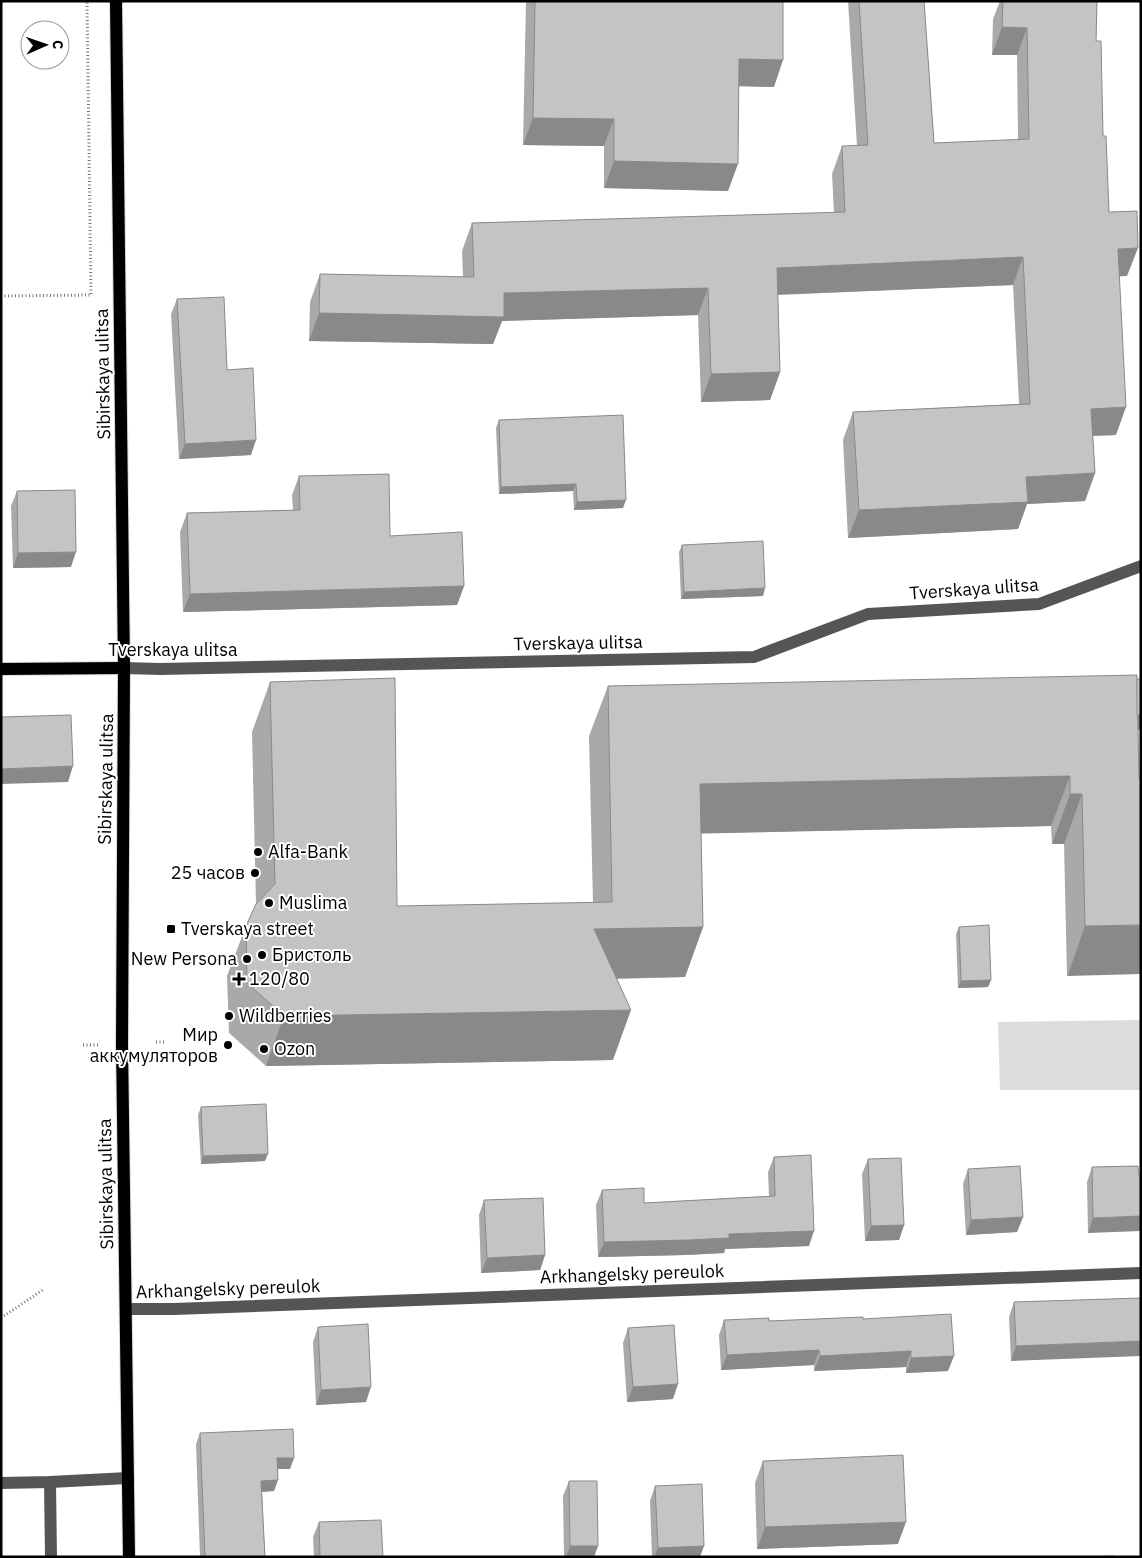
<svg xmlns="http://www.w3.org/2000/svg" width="1142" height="1558" viewBox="0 0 1142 1558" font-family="'IBM Plex Sans',sans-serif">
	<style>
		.green { fill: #dcdcdc }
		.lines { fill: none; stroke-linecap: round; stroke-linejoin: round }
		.major-casing { stroke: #dbdbdb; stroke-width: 14 }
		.path { stroke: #777; stroke-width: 3; stroke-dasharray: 1 2.5; stroke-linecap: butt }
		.minor { stroke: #555; stroke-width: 12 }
		.major { stroke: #000; stroke-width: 12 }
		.wall { fill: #a9a9a9 }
		.shaded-wall { fill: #898989 }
		.building { fill: #c4c4c4; stroke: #898989 }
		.poi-dot { fill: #000; stroke: #fff; stroke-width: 2 }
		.labels { text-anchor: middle; stroke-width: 4; stroke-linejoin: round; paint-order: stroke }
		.street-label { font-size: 18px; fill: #000; stroke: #fff }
		.poi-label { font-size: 18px; fill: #000; stroke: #fff; text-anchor: start }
	</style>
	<rect width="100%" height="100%" fill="#fff"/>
	<!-- green -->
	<polygon class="green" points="1141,1020 1141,1090 1000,1090 998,1022"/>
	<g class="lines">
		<defs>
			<g id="major">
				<polyline points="116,1 124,668 122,1044 129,1557"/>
				<polyline points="1,669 124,668"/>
			</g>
		</defs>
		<!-- major casing -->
		<use href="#major" class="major-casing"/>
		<!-- path -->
		<g class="path">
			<polyline points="1,296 91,295 87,1"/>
			<polyline points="156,1042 166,1042"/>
			<polyline points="83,1045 99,1045"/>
			<polyline points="1,1318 44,1289"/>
		</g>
		<!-- minor -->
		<g class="minor">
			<polyline points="124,668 160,669 754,657 868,614 1039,604 1141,566"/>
			<polyline points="126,1309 174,1309 1141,1273"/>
			<polyline points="50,1482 51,1557"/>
			<polyline points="1,1483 50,1482 128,1478"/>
		</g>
		<!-- major -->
		<use href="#major" class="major"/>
	</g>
	<!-- wall -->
	<g class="wall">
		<polygon points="526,1 783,1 774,87 739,86 728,191 604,188 604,146 523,145"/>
		<polygon points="848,1 924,1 934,143 1018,140 1017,55 992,55 993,19 1000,1 1097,1 1096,41 1103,136 1109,212 1127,276 1119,276 1116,435 1093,436 1095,473 1085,501 1027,504 1018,529 848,538 843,440 853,412 1019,404 1013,285 778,295 780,372 770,400 701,402 698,315 502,321 493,344 309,341 310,302 320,274 463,277 462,251 472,223 834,213 832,174 842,146 857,146"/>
		<polygon points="177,299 227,370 251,455 179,459 171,314"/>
		<polygon points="499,420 623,508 574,510 573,491 499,494 496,428"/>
		<polygon points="299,476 390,536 464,586 457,605 183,612 180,532 187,513 293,510 292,495"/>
		<polygon points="17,491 71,567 13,568 11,506"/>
		<polygon points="682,545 763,596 681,599 679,552"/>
		<polygon points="1141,679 1141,730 1138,730 1139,778 1141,778 1067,976 1064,844 1052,844 1051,826 701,833 703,927 685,977 616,979 613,1060 266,1066 229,1033 227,976 246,926 256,904 252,732 270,682 397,906 593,903 589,736 608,686"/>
		<polygon points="959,927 991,980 988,987 958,988 956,934"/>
		<polygon points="201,1107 265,1161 201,1164 198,1115"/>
		<polygon points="774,1157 809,1246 725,1249 724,1253 685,1255 598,1257 596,1205 602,1190 644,1203 769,1196 768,1172"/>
		<polygon points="868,1159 904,1225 899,1240 865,1241 862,1174"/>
		<polygon points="1138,1166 1088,1233 1087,1182 1092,1167"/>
		<polygon points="968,1169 1023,1217 1017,1232 966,1235 963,1184"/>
		<polygon points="484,1200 545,1255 540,1270 481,1273 479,1215"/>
		<polygon points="1141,1298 1011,1361 1009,1317 1014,1302"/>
		<polygon points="863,1319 948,1371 906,1373 906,1367 814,1371 814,1365 721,1370 719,1335 724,1320 769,1321"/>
		<polygon points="318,1327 366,1402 316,1405 313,1342"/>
		<polygon points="628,1328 673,1399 627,1402 623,1343"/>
		<polygon points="200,1433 290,1469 277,1469 274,1491 262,1492 265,1557 200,1557 196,1444"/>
		<polygon points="763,1461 898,1544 757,1549 755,1483"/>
		<polygon points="569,1481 594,1557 564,1557 563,1496"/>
		<polygon points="655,1486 700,1557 652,1557 650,1501"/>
		<polygon points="319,1522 383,1557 314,1557 313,1537"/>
	</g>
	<!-- shaded-wall -->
	<g class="shaded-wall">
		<polygon points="1002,27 1027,28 1017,55 992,55"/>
		<polygon points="739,59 783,60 774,87 730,86"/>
		<polygon points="533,118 614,119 604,146 523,145"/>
		<polygon points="614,161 738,164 728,191 604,188"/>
		<polygon points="1138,248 1127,276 1108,277 1118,249"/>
		<polygon points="1023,257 1013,285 767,295 777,268"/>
		<polygon points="708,288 698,315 502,321 493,344 309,341 319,313 504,293"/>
		<polygon points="780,372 770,400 701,402 711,374"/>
		<polygon points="1126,407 1116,435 1081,436 1091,409"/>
		<polygon points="256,440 251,455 179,459 185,444"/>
		<polygon points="1095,473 1085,501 1027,504 1018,529 848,538 859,510 1026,477"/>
		<polygon points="576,484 573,491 499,494 501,487"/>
		<polygon points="626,500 623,508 574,510 577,502"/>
		<polygon points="76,552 71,567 13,568 18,553"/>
		<polygon points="464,586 457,605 183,612 190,594"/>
		<polygon points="765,588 763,596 681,599 684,592"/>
		<polygon points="1135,715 1141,715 1141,730 1130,730"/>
		<polygon points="73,766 68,782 1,784 1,769"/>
		<polygon points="1070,776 1051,826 682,834 700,784"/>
		<polygon points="1070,794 1082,794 1064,844 1052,844"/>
		<polygon points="1141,925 1141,974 1067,976 1085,926"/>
		<polygon points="703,927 685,977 575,979 594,929"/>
		<polygon points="991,980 988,987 958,988 961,981"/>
		<polygon points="631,1010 613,1060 266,1066 284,1016"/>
		<polygon points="268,1154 265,1161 201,1164 203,1156"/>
		<polygon points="1141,1216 1141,1231 1088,1233 1093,1218"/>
		<polygon points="1023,1217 1017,1232 966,1235 971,1220"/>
		<polygon points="904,1225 899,1240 865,1241 871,1226"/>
		<polygon points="814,1231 809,1246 725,1249 724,1253 685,1255 598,1257 604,1242 729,1234"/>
		<polygon points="545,1255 540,1270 481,1273 487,1258"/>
		<polygon points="1141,1341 1141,1356 1011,1361 1016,1346"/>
		<polygon points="819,1350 814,1365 721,1370 727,1355"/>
		<polygon points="911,1351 906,1367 814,1371 820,1356"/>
		<polygon points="954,1356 948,1371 906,1373 911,1358"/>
		<polygon points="678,1384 673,1399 627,1402 633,1387"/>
		<polygon points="371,1387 366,1402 316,1405 321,1390"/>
		<polygon points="277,1458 294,1458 290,1469 273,1469"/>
		<polygon points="278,1480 274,1491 257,1492 261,1481"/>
		<polygon points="906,1522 898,1544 757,1549 765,1527"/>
		<polygon points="570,1546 598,1546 594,1557 566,1557"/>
		<polygon points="704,1546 700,1557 654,1557 658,1548"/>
	</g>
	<!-- building -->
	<g class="building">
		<polygon points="535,1 783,1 783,60 739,59 738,164 614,161 614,119 533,118"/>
		<polygon points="859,1 924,1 934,143 1029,139 1027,28 1002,27 1003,1 1097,1 1096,41 1101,41 1103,136 1106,136 1109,212 1137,211 1138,248 1118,249 1126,407 1091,409 1095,473 1026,477 1028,502 859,510 853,412 1030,404 1023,257 777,268 780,372 711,374 708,288 504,293 504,317 319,313 320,274 474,277 472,223 845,212 842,146 868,145"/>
		<polygon points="224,297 227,370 253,368 256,440 185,444 177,299"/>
		<polygon points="623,415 626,500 577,502 576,484 501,487 499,420"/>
		<polygon points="389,474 390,536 462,532 464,586 190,594 187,513 300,510 299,476"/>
		<polygon points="75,490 76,552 18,553 17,491"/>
		<polygon points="763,541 765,588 684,592 682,545"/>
		<polygon points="1137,675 1139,778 1141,778 1141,925 1085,926 1082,794 1070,794 1070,776 700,784 703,927 594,929 631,1010 284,1016 247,983 246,926 256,904 275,884 270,682 395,678 397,906 612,902 608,686"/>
		<rect x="1137" y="679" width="4" height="36"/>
		<polygon points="71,715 73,766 1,769 1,717"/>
		<polygon points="989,925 991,980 961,981 959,927"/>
		<polygon points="266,1104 268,1154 203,1156 201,1107"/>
		<polygon points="811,1155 814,1231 729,1234 729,1238 690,1240 604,1242 602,1190 644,1188 644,1203 775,1196 774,1157"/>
		<polygon points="901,1158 904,1225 871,1226 868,1159"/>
		<polygon points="1020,1166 1023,1217 971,1220 968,1169"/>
		<polygon points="1138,1166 1139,1176 1141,1176 1141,1216 1093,1218 1092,1167"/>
		<polygon points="543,1198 545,1255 487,1258 484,1200"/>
		<polygon points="1141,1298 1141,1341 1016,1346 1014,1302"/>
		<polygon points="951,1314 954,1356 911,1358 911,1351 820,1356 819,1350 727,1355 724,1320 769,1318 769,1321 863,1317 863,1319"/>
		<polygon points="368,1324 371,1387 321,1390 318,1327"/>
		<polygon points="674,1325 678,1384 633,1387 628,1328"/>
		<polygon points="293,1429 294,1458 277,1458 278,1480 261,1481 265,1557 205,1557 200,1433"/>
		<polygon points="903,1455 906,1522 765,1527 763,1461"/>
		<polygon points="569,1481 597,1481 598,1546 570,1546"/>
		<polygon points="702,1484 704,1546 658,1548 655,1486"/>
		<polygon points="381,1520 383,1557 320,1557 319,1522"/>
		<polygon points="1114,1556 1114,1557 1086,1557"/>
	</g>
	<!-- markers -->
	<g class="poi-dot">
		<circle cx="258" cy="852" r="5"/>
		<circle cx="255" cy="873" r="5"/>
		<circle cx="269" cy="903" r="5"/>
		<rect x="166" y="924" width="10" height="10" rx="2.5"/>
		<circle cx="262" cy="955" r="5"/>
		<circle cx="247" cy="959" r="5"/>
		<path d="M236.5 971.5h5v5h5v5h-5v5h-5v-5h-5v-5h5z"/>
		<circle cx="229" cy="1016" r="5"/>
		<circle cx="228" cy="1045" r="5"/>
		<circle cx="264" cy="1049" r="5"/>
	</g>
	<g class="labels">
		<!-- street labels -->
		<g class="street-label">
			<text transform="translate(103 374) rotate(-91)" y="6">Sibirskaya ulitsa</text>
			<text transform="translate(974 589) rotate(-4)" y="6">Tverskaya ulitsa</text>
			<text transform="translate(578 643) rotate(-1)" y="6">Tverskaya ulitsa</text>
			<text x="173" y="656">Tverskaya ulitsa</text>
			<text transform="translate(106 779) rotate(-89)" y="6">Sibirskaya ulitsa</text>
			<text transform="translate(106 1184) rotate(-91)" y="6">Sibirskaya ulitsa</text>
			<text transform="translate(632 1274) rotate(-2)" y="6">Arkhangelsky pereulok</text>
			<text transform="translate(228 1289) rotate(-2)" y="6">Arkhangelsky pereulok</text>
		</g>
		<!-- poi labels -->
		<g class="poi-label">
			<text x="268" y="858">Alfa-Bank</text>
			<text x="245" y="879" text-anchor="end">25 часов</text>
			<text x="279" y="909">Muslima</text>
			<text x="181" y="935">Tverskaya street</text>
			<text x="272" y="961">Бристоль</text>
			<text x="237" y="965" text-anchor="end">New Persona</text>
			<text x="249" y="985">120/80</text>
			<text x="239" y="1022">Wildberries</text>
			<text x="218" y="1041" text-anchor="end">Мир<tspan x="218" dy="21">аккумуляторов</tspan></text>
			<text x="274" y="1055">Ozon</text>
		</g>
	</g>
	<!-- border -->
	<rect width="1142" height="1558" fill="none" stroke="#000000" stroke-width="5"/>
	<!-- north arrow -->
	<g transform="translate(45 45) rotate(88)"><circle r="24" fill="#ffffff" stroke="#999999"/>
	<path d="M0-4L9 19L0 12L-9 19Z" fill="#000000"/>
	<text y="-8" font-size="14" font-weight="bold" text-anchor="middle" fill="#000000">С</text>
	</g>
</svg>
